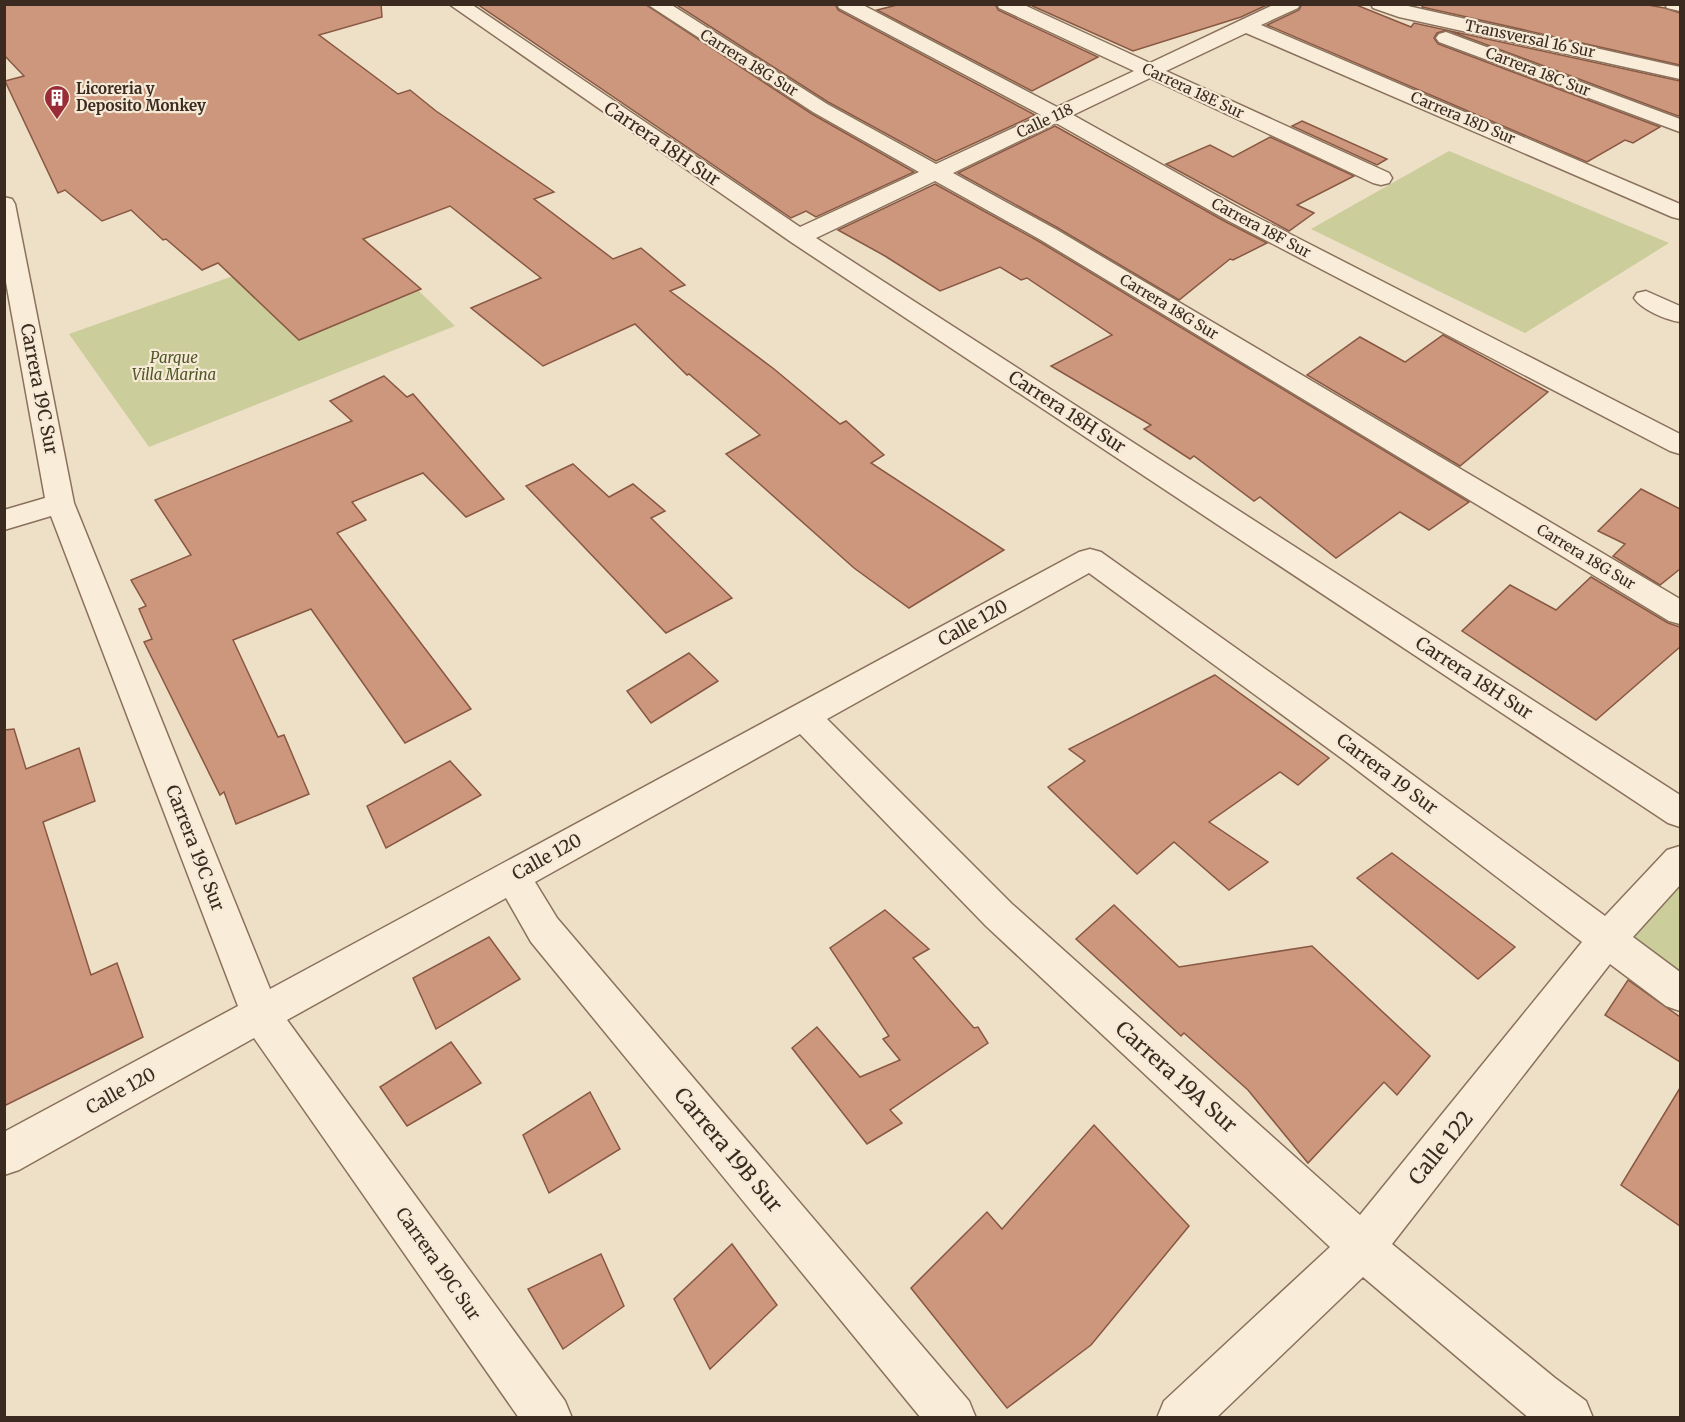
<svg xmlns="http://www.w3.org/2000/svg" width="1685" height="1422" viewBox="0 0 1685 1422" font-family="Merriweather,serif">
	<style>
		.green { fill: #cbcd9a }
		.building { fill: #cc977d; stroke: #895842; stroke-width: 1.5 }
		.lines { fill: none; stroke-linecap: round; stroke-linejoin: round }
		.minor-casing { stroke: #8a715c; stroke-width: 3 }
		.minor { fill: #f9edda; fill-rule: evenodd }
		.labels { text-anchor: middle; stroke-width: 4.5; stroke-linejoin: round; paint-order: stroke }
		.far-street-label { font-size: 15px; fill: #3a2a20; stroke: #f6ead6 }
		.far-poi-label { font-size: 15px; font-weight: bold; fill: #3a2a20; stroke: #f6ead6; text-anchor: start }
		.far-park-label { font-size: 15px; font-style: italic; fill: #4f5726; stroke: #f6ead6 }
		.street-label { font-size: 18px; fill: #3a2a20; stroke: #f6ead6 }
		.near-street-label { font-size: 21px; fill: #3a2a20; stroke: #f6ead6 }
	</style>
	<rect width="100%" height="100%" fill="#eedfc7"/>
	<!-- green -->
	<g class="green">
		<polygon points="1449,151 1669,243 1525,333 1311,229"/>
		<polygon points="358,232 455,326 149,447 69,334"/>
		<polygon points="1680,878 1680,972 1623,930"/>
	</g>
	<!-- building -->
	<g class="building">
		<polygon points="4,4 381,4 382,17 319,35 398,94 410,90 436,111 554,192 534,199 613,259 641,248 685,285 670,291 774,369 840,424 846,421 884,455 871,463 1004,550 909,608 854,568 726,454 760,435 689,374 687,375 635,324 543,366 471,308 541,278 450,206 363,239 421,289 299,340 218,263 202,270 166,239 163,240 131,210 102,221 65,190 58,193 5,81 24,76 4,55"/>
		<polygon points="477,4 645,4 812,114 914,172 816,217 806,211 791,218"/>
		<polygon points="675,4 835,4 838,10 1035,115 936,161 828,102"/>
		<polygon points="901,4 995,4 998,10 1098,57 1032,91 877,10"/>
		<polygon points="1028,4 1269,4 1241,17 1133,51"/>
		<polygon points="1302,4 1354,4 1411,27 1414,23 1680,81 1680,115 1678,116 1447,30 1437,33 1434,38 1438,44 1660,127 1633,143 1625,140 1587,162 1267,25 1299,10"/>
		<polygon points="1423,4 1642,4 1665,8 1680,13 1680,65 1422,7"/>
		<polygon points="1302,121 1387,159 1377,165 1292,126"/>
		<polygon points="1055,126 1226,222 1267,243 1233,260 1230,259 1179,300 1058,228 958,173"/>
		<polygon points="1270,137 1354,176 1297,205 1314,213 1289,231 1166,164 1210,145 1233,157"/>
		<polygon points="935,184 1040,242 1469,502 1429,530 1400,512 1336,558 1260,497 1254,501 1194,456 1190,459 1144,429 1151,425 1051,366 1112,335 1027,278 1021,280 1000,267 940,291 885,256 838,230"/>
		<polygon points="1443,335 1548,392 1460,466 1307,375 1360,337 1405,362"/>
		<polygon points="384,376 407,397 413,394 504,499 466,517 423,473 352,502 366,520 337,533 471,709 405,743 311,609 233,640 278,737 284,735 309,794 236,824 224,792 220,795 144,642 152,639 139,609 146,606 131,580 191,555 155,500 352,421 330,401"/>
		<polygon points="573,464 609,497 633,484 665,511 651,518 732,598 666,633 526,486"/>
		<polygon points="1641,489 1680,509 1680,569 1660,585 1613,556 1625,544 1598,531"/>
		<polygon points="1591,577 1668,623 1680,627 1680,647 1596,720 1462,631 1510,585 1556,610"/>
		<polygon points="689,653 718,681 651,723 627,691"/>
		<polygon points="1215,675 1329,758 1298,785 1280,772 1209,822 1268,862 1229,890 1174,842 1137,874 1048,787 1085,761 1069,749"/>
		<polygon points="14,729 26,769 79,748 95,801 43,822 91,975 117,963 143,1037 4,1106 4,730"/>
		<polygon points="450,761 481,795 386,848 367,806"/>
		<polygon points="1392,853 1515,947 1478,979 1357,878"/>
		<polygon points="1114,905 1179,967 1312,946 1430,1056 1397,1095 1384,1082 1308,1163 1248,1090 1184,1033 1181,1036 1076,939"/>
		<polygon points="885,910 929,949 913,958 974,1028 978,1027 988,1043 890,1110 902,1123 867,1144 792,1048 817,1027 860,1077 900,1060 883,1039 889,1036 830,948"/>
		<polygon points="489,937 520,979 436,1029 413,978"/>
		<polygon points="1628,980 1680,1017 1680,1062 1605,1015"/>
		<polygon points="451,1042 481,1083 407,1126 380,1087"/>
		<polygon points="1680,1088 1680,1226 1621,1185"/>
		<polygon points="590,1092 620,1149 549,1193 523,1135"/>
		<polygon points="1094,1125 1189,1226 1091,1345 1007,1408 911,1288 987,1212 1002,1229"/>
		<polygon points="732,1244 777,1305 710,1369 674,1299"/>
		<polygon points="601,1254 624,1306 563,1349 528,1289"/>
	</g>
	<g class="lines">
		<defs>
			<g id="minor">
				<polygon points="449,4 471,4 800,227 919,172 813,112 647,4 670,4 827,104 936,164 1041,115 839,8 837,4 861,4 1057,107 1134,71 999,8 997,4 1022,4 1150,63 1275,4 1300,4 1298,8 1261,25 1680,204 1680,219 1672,217 1246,33 1166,71 1389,173 1392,178 1389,183 1381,185 1373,183 1150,78 1073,115 1243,210 1680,434 1680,454 1670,451 1227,220 1056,123 953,173 1057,230 1680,599 1680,624 1669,621 1041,240 935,181 816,238 1680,795 1680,827 1668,823 791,242"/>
				<polygon points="1371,4 1399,4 1680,67 1680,79 1399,17 1373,8"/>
				<polygon points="1665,4 1680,4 1680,11 1667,8"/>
				<polygon points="1446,32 1680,119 1680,132 1439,42 1436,38 1439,34"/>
				<path d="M4 197 12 199 15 204 74 503 270 989 1079 552 1090 549 1101 552 1372 745 1605 916 1667 850 1680 846V885L1633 937 1680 972V1011L1666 1006 1610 964 1392 1244 1555 1378 1586 1401 1593 1418H1529L1363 1277 1216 1418H1157L1164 1401 1330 1247 986 926 800 734 535 882 557 918 969 1401 976 1418H921L531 942 506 898 287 1020 565 1401 572 1418H519L254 1038 19 1170 4 1175V1132L238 1006 51 516 4 530V510L45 498 4 271ZM1089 573 1348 763 1582 942 1360 1215 1012 904 827 719Z"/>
				<path d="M1646 291 1680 306V322C1666 320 1642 310 1634 298L1637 293Z"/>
			</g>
		</defs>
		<!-- minor casing -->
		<use href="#minor" class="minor-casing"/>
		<!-- minor -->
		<use href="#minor" class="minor"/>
	</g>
	<!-- icons -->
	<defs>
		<symbol id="building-pin" viewBox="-11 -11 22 30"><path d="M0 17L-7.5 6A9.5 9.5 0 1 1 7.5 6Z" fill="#992c36" stroke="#f6ead6"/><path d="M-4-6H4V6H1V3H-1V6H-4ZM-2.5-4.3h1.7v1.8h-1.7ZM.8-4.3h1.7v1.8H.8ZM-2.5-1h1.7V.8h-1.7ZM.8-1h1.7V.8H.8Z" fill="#fff"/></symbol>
	</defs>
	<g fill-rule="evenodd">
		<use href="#building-pin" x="42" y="83" width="30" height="40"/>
	</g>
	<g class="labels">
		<!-- far-street labels -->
		<g class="far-street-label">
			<text transform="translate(1530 39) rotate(12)" y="5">Transversal 16 Sur</text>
			<text transform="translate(749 63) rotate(32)" y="5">Carrera 18G Sur</text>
			<text transform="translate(1538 72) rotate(21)" y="5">Carrera 18C Sur</text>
			<text transform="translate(1193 91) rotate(25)" y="5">Carrera 18E Sur</text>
			<text transform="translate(1463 118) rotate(23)" y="5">Carrera 18D Sur</text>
			<text transform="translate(1045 121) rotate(-25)" y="5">Calle 118</text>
			<text transform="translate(1261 228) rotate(28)" y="5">Carrera 18F Sur</text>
			<text transform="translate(1169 307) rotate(31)" y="5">Carrera 18G Sur</text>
			<text transform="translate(1586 557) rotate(31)" y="5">Carrera 18G Sur</text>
		</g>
		<!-- far-poi labels -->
		<g class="far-poi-label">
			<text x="76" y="94">Licoreria y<tspan x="76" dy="17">Deposito Monkey</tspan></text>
		</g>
		<!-- far-park labels -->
		<g class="far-park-label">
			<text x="174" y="363">Parque<tspan x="174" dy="17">Villa Marina</tspan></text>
		</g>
		<!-- street labels -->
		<g class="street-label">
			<text transform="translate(662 144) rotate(34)" y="6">Carrera 18H Sur</text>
			<text transform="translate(39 389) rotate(79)" y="6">Carrera 19C Sur</text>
			<text transform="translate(1067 412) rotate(33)" y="6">Carrera 18H Sur</text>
			<text transform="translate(973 623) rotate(-29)" y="6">Calle 120</text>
			<text transform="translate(1474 678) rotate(33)" y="6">Carrera 18H Sur</text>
			<text transform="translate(1387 774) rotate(37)" y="6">Carrera 19 Sur</text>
			<text transform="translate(195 848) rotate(69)" y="6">Carrera 19C Sur</text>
			<text transform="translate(547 857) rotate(-29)" y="6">Calle 120</text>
			<text transform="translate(121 1091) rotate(-29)" y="6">Calle 120</text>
			<text transform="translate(438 1264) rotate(55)" y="6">Carrera 19C Sur</text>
		</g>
		<!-- near-street labels -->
		<g class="near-street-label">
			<text transform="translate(1176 1077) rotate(42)" y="7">Carrera 19A Sur</text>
			<text transform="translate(1441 1148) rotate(-51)" y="7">Calle 122</text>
			<text transform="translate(728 1150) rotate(50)" y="7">Carrera 19B Sur</text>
		</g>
	</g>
	<!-- border -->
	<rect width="1685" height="1422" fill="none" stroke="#3a2a20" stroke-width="12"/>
</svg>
